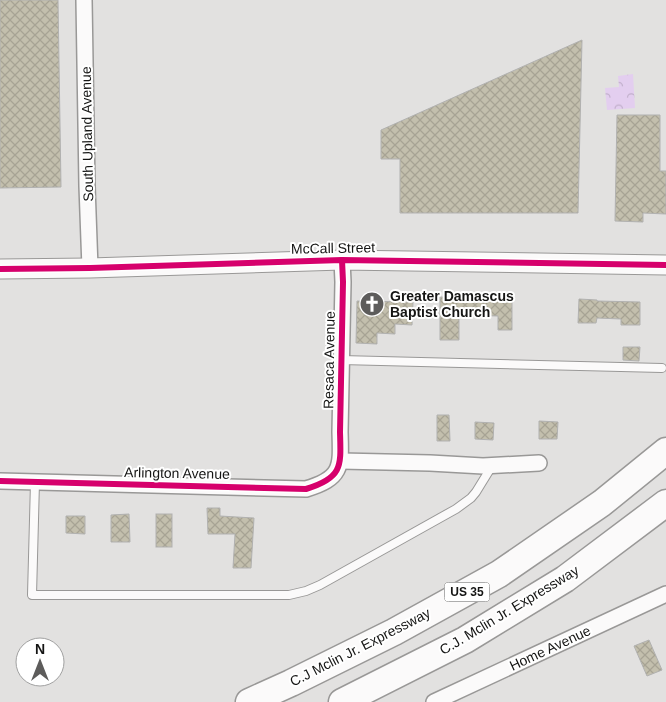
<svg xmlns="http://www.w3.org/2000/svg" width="666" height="702" viewBox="0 0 666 702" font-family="Arial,sans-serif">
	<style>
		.park { fill: url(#park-crowns) }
		.building { fill: url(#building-cross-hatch); stroke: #b1b1b0 }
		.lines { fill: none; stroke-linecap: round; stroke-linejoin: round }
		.service-casing { stroke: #999897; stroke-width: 10 }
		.minor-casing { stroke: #999897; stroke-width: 18 }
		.tertiary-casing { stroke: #999897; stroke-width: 21 }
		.trunk-casing { stroke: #999897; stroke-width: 29 }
		.service { stroke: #fbfafa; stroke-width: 8 }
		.minor { stroke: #fbfafa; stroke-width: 15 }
		.tertiary { stroke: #fbfafa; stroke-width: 19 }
		.trunk { stroke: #fbfafa; stroke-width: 26 }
		.cycleway-casing { stroke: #fff; stroke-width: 9 }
		.cycleway { stroke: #d6006c; stroke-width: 6 }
		.labels { text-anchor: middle; stroke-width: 4; stroke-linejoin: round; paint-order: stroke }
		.shield { fill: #fff; stroke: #5b5b5a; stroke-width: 1 }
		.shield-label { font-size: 12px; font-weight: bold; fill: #151514 }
		.street-label { font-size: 14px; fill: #151514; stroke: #fff }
		.poi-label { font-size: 14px; font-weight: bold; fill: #151514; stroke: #fff; text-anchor: start }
	</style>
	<defs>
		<pattern id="park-crowns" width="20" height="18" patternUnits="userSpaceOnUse" patternTransform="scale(1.25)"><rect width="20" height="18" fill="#e3ceef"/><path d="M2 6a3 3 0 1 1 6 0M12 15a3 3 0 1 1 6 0" fill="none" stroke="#c2b0cc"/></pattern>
		<pattern id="building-cross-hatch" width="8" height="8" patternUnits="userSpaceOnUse" patternTransform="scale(1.25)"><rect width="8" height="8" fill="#c3bfad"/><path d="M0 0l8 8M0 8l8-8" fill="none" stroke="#a7a394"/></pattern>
	</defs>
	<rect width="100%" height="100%" fill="#e2e1e0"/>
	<!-- park -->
	<polygon class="park" points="633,74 635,108 607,110 605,88 619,87 618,76"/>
	<!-- building -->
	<g class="building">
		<polygon points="0,0 58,0 61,187 0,188"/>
		<polygon points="582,40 578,213 400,213 400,159 381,159 381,130"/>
		<polygon points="617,115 660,115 660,171 666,171 666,214 643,213 643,222 615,221"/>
		<polygon points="440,297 512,299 512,330 498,330 498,316 459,315 459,340 440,340"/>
		<polygon points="579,299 597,300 597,301 640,302 640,325 621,325 621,319 597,318 596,323 578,323"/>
		<polygon points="357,301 413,302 412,325 395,324 395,334 377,333 377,344 356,343"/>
		<polygon points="623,347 640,347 639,361 623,360"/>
		<polygon points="437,415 449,415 450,441 437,441"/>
		<polygon points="539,421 558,422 557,439 539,439"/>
		<polygon points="475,422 494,423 493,440 475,439"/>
		<polygon points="207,508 220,508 220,516 254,518 251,568 233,568 235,534 208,534"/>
		<polygon points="129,514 130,542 111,542 111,515"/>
		<rect x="156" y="514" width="16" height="33"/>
		<polygon points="66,516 85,516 85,534 66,533"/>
		<polygon points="649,640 662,670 647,676 634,646"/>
	</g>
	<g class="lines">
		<defs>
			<g id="service">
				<polyline points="341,360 662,368"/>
				<polyline points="35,482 32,595 289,595 306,591 320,585 456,509 471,498 476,492 492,466"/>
			</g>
			<g id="minor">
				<polyline points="84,0 87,186 90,268"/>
				<polyline points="341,461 430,463 483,466 539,463"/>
				<path d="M0 481 306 489C343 478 341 466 340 432L343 282 342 260"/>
				<polyline points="434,702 666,594"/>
			</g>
			<polyline id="tertiary" points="0,269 90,268 342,260 666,265"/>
			<g id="trunk">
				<polyline points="249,702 291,683 394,632 499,574 602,503 666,451"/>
				<polyline points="342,702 465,640 565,579 666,503"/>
			</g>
		</defs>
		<!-- service casing -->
		<use href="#service" class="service-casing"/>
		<!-- minor casing -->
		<use href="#minor" class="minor-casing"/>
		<!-- tertiary casing -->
		<use href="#tertiary" class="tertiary-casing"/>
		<!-- trunk casing -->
		<use href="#trunk" class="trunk-casing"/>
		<!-- service -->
		<use href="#service" class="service"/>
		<!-- minor -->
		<use href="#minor" class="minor"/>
		<!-- tertiary -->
		<use href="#tertiary" class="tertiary"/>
		<!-- trunk -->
		<use href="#trunk" class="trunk"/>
		<defs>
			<g id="cycleway">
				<polyline points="0,269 90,268 342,260 666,265"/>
				<path d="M0 481 306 489C343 478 341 466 340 432L343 282 342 260"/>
			</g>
		</defs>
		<!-- cycleway casing -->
		<use href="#cycleway" class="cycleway-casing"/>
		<!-- cycleway -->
		<use href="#cycleway" class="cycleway"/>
	</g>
	<!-- icons -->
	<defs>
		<symbol id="church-disc" viewBox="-11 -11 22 22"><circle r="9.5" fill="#5d5c5b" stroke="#fff"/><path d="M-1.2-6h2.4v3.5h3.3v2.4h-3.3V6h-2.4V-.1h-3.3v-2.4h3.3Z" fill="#fff"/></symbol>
	</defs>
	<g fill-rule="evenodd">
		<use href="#church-disc" x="358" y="290" width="28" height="28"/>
	</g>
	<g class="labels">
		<!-- shield labels -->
		<rect class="shield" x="444.5" y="582.5" width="45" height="19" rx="4"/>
		<g class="shield-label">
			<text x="467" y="596">US 35</text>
		</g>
		<!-- street labels -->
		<g class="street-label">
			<text transform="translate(87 134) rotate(-91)" y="5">South Upland Avenue</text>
			<text transform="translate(333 248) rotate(-1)" y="5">McCall Street</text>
			<text transform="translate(329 360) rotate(-89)" y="5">Resaca Avenue</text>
			<text transform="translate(177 473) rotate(1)" y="5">Arlington Avenue</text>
			<text transform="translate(509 610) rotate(-31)" y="5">C.J. Mclin Jr. Expressway</text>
			<text transform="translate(360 647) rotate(-27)" y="5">C.J Mclin Jr. Expressway</text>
			<text transform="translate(550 648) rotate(-25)" y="5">Home Avenue</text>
		</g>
		<!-- poi labels -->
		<g class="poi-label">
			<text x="390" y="301">Greater Damascus<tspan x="390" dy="16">Baptist Church</tspan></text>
		</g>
	</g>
	<!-- north arrow -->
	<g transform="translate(40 662)"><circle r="24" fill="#ffffff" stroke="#a1a1a1"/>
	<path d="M0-4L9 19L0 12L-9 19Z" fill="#5d5c5b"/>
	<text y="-8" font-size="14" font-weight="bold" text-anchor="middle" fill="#151514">N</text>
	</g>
</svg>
